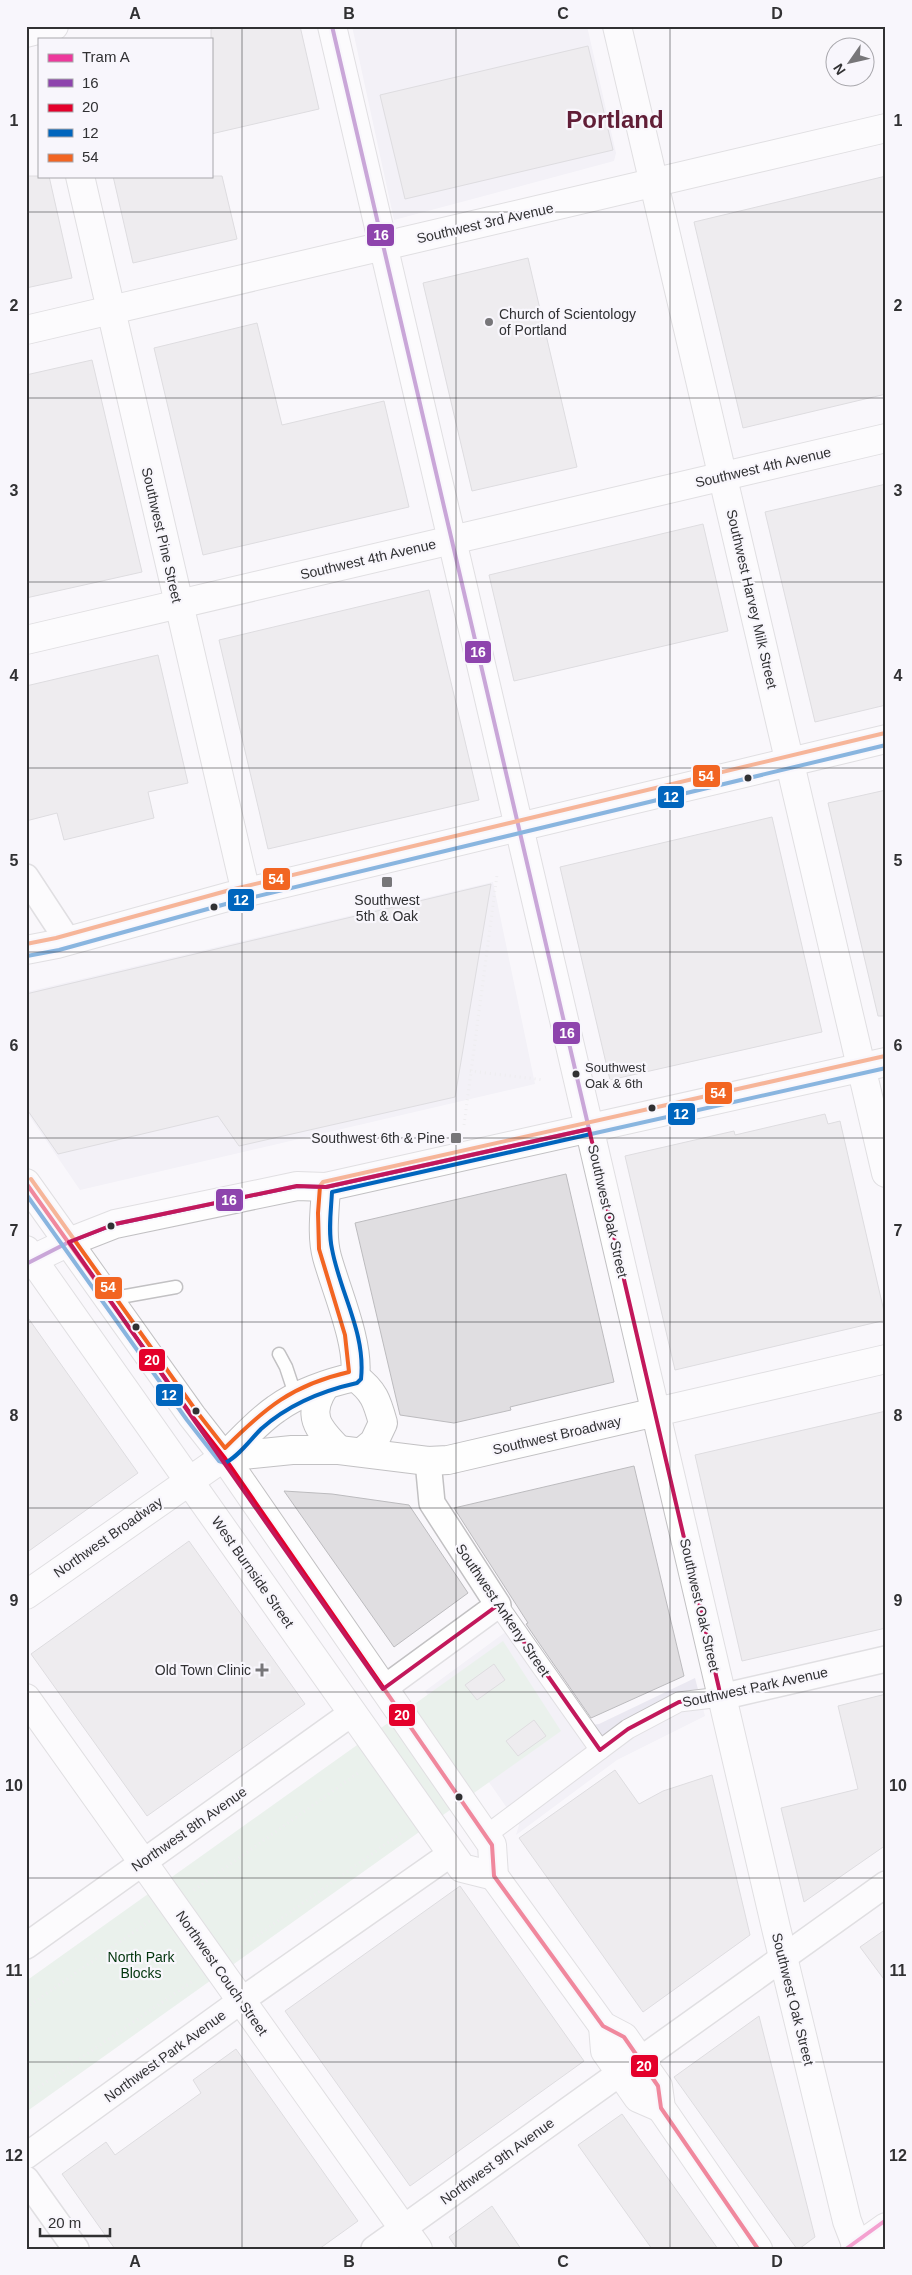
<svg xmlns="http://www.w3.org/2000/svg" width="912" height="2275" viewBox="0 0 912 2275" font-family="Helvetica,sans-serif">
	<style>
		.built { fill: #eae8f1 }
		.green { fill: #d8e8da }
		.building { fill: #e0dee1; stroke: #bcbbbe }
		.lines { fill: none; stroke-linecap: round; stroke-linejoin: round }
		.service-casing { stroke: #c2c1c3; stroke-width: 15 }
		.pedestrian-casing { stroke: #c2c1c3; stroke-width: 21 }
		.minor-casing { stroke: #c2c1c3; stroke-width: 28 }
		.tertiary-casing { stroke: #c2c1c3; stroke-width: 30 }
		.secondary-casing { stroke: #c2c1c3; stroke-width: 30 }
		.primary-casing { stroke: #c2c1c3; stroke-width: 30 }
		.path { stroke: #e1e1e2; stroke-width: 3; stroke-dasharray: 1 4; stroke-linecap: butt }
		.service { stroke: #fefefe; stroke-width: 12 }
		.pedestrian { stroke: #fefefe; stroke-width: 19 }
		.minor { stroke: #fefefe; stroke-width: 25 }
		.tertiary { stroke: #fefefe; stroke-width: 28 }
		.secondary { stroke: #fefefe; stroke-width: 28 }
		.primary { stroke: #fefefe; stroke-width: 28 }
		.bus-1-casing { stroke: #f8f6fc; stroke-width: 8 }
		.bus-2-casing { stroke: #f8f6fc; stroke-width: 8 }
		.bus-3-casing { stroke: #f8f6fc; stroke-width: 8 }
		.bus-4-casing { stroke: #f8f6fc; stroke-width: 8 }
		.bus-1 { stroke: #8e44ad; stroke-width: 4 }
		.bus-2 { stroke: #e4002b; stroke-width: 4 }
		.bus-3 { stroke: #0065bd; stroke-width: 4 }
		.bus-4 { stroke: #f26522; stroke-width: 4 }
		.tram-1-casing { stroke: #f8f6fc; stroke-width: 8 }
		.tram-1 { stroke: #ed389c; stroke-width: 4 }
		.marked { fill: none; stroke: #c2185b; stroke-width: 4; stroke-linejoin: round }
		.grid { fill: none; stroke: #313133; stroke-width: 1; stroke-opacity: 0.55 }
		.poi-dot { fill: #777679; stroke: #f8f6fc; stroke-width: 2 }
		.bus-dot { fill: #313133; stroke: #f8f6fc; stroke-width: 2 }
		.labels { text-anchor: middle; stroke-width: 4.5; stroke-linejoin: round; paint-order: stroke }
		.bus-label { font-size: 13px; fill: #313133; stroke: #f8f6fc; text-anchor: start }
		.street-label { font-size: 14px; fill: #313133; stroke: #f8f6fc }
		.poi-label { font-size: 14px; fill: #313133; stroke: #f8f6fc; text-anchor: end }
		.park-label { font-size: 14px; fill: #00340c; stroke: #f8f6fc }
		.town-label { font-size: 24px; font-weight: bold; fill: #611e37; stroke: #f8f6fc }
		.line-badge { stroke: #f8f6fc; stroke-width: 2 }
		.badge-label { font-size: 14px; text-anchor: middle; font-weight: bold; fill: #fff }
		.neatline { fill: none; stroke: #313133; stroke-width: 2 }
		.grid-label { font-size: 16px; text-anchor: middle; font-weight: bold; fill: #313133 }
	</style>
	<rect width="100%" height="100%" fill="#f9f7fb"/>
	<!-- built -->
	<g class="built">
		<polygon points="352,26 587,26 616,153 614,161 394,220"/>
		<polygon points="493,882 535,1084 80,1190 26,1111 26,992"/>
		<polygon points="518,1623 592,1725 599,1724 695,1678 705,1716 617,1760 516,1835 519,1825 425,1691"/>
	</g>
	<!-- green -->
	<polygon class="green" points="503,1641 561,1731 26,2112 26,1981"/>
	<!-- building -->
	<g class="building">
		<polygon points="225,26 300,26 319,109 211,134 211,29"/>
		<polygon points="588,46 613,150 405,199 380,95"/>
		<polygon points="26,176 49,176 72,278 26,288"/>
		<polygon points="113,176 222,176 237,239 133,263"/>
		<polygon points="886,176 886,394 743,428 694,222"/>
		<polygon points="528,258 577,467 472,491 423,283"/>
		<polygon points="257,323 282,425 384,401 409,507 203,555 154,348"/>
		<polygon points="92,360 142,572 26,598 26,375"/>
		<polygon points="886,484 886,705 815,722 765,512"/>
		<polygon points="703,524 728,631 514,681 489,575"/>
		<polygon points="429,590 479,800 268,849 219,640"/>
		<polygon points="158,655 188,783 148,792 154,818 64,840 57,813 26,821 26,686"/>
		<polygon points="886,790 886,1016 878,1016 828,803"/>
		<polygon points="772,817 822,1032 610,1080 560,867"/>
		<polygon points="491,884 455,1097 239,1146 218,1116 58,1154 26,1108 26,994"/>
		<polygon points="825,1114 828,1124 840,1121 886,1320 675,1370 625,1156 734,1131 735,1135"/>
		<polygon points="566,1174 614,1382 510,1407 511,1410 454,1423 400,1415 355,1223"/>
		<polygon points="26,1315 138,1473 26,1553"/>
		<polygon points="886,1411 886,1628 742,1661 695,1455"/>
		<polygon points="634,1466 684,1676 591,1718 539,1643 526,1624 528,1623 454,1508"/>
		<polygon points="284,1491 332,1494 409,1505 468,1593 394,1647"/>
		<polygon points="189,1541 305,1704 147,1816 31,1654"/>
		<polygon points="494,1664 505,1680 477,1700 465,1685"/>
		<polygon points="886,1694 886,1845 804,1902 781,1808 858,1789 838,1706"/>
		<polygon points="534,1720 546,1736 518,1756 506,1741"/>
		<polygon points="615,1770 639,1804 663,1791 712,1775 750,1935 643,2012 519,1838"/>
		<polygon points="460,1886 584,2061 410,2186 285,2011"/>
		<polygon points="886,1929 886,1982 860,1947"/>
		<polygon points="759,2016 815,2237 799,2249 797,2249 674,2077"/>
		<polygon points="236,2049 358,2221 319,2249 115,2249 62,2174 106,2142 115,2155 201,2093 193,2080"/>
		<polygon points="622,2114 687,2205 718,2249 652,2249 578,2145"/>
		<polygon points="492,2206 521,2249 457,2249 449,2237"/>
	</g>
	<g class="lines">
		<defs>
			<g id="service">
				<polyline points="109,1299 176,1287"/>
				<polyline points="279,1354 286,1367 296,1397"/>
			</g>
			<g id="pedestrian">
				<polyline points="498,1605 600,1750"/>
				<polyline points="485,1836 628,1729 679,1702 721,1697"/>
			</g>
			<g id="minor">
				<polyline points="26,877 68,941"/>
				<polyline points="383,1689 498,1605 432,1503 428,1461"/>
				<polyline points="721,1697 886,1659"/>
				<polyline points="26,1946 352,1713"/>
				<polyline points="640,2060 886,1884"/>
				<polyline points="26,2156 242,2000 452,1853"/>
				<polyline points="26,2179 76,2249"/>
				<polyline points="374,2249 620,2073"/>
			</g>
			<g id="tertiary">
				<polyline points="332,26 776,1928 847,2221 857,2247"/>
				<polyline points="617,26 886,1173"/>
				<polyline points="80,176 246,893"/>
				<polyline points="26,950 57,944 231,896 886,739"/>
				<polyline points="33,1259 69,1242 115,1224 297,1186 326,1187 886,1062"/>
				<path d="M224 1457C241 1441 257 1422 276 1409 296 1394 330 1382 355 1377 360 1344 336 1290 327 1257 321 1235 325 1210 326 1187"/>
				<polyline points="26,1698 418,2249"/>
				<polyline points="855,2249 886,2227"/>
			</g>
			<g id="secondary">
				<polyline points="26,33 54,26"/>
				<polyline points="26,330 886,128"/>
				<polyline points="26,640 886,438"/>
				<path d="M355 1377C374 1391 377 1401 383 1423L374 1442 362 1452"/>
				<path d="M325 1386C306 1415 317 1428 339 1450"/>
				<polyline points="26,1595 224,1457 292,1450 339,1450 428,1461 448,1460 886,1359"/>
			</g>
			<g id="primary">
				<polyline points="26,1183 192,1416 224,1457 492,1845 494,1876 603,2026 624,2037 658,2086 661,2108 758,2249"/>
				<polyline points="26,1250 462,1868 494,1876"/>
				<polyline points="603,2026 605,2051 638,2098 661,2108"/>
			</g>
		</defs>
		<!-- service casing -->
		<use href="#service" class="service-casing"/>
		<!-- pedestrian casing -->
		<use href="#pedestrian" class="pedestrian-casing"/>
		<!-- minor casing -->
		<use href="#minor" class="minor-casing"/>
		<!-- tertiary casing -->
		<use href="#tertiary" class="tertiary-casing"/>
		<!-- secondary casing -->
		<use href="#secondary" class="secondary-casing"/>
		<!-- primary casing -->
		<use href="#primary" class="primary-casing"/>
		<!-- path -->
		<g class="path">
			<polyline points="470,1071 544,1080"/>
			<polyline points="464,1125 497,875"/>
			<polyline points="194,1890 361,1771"/>
			<polyline points="237,1950 403,1832"/>
			<polyline points="26,2008 151,1920"/>
			<polyline points="26,2096 193,1981"/>
		</g>
		<!-- service -->
		<use href="#service" class="service"/>
		<!-- pedestrian -->
		<use href="#pedestrian" class="pedestrian"/>
		<!-- minor -->
		<use href="#minor" class="minor"/>
		<!-- tertiary -->
		<use href="#tertiary" class="tertiary"/>
		<!-- secondary -->
		<use href="#secondary" class="secondary"/>
		<!-- primary -->
		<use href="#primary" class="primary"/>
		<defs>
			<polyline id="bus-1" points="26,1264 69,1242 115,1224 297,1186 326,1187 589,1129 332,26"/>
			<polyline id="bus-2" points="26,1183 192,1416 224,1457 492,1845 494,1876 603,2026 624,2037 658,2086 661,2108 758,2249"/>
			<g id="bus-3">
				<polyline points="27,956 59,950 233,902 886,745"/>
				<path d="M26 1194 187 1420 219 1461 225 1463C239 1456 250 1440 261 1429 289 1404 321 1391 357 1383L361 1379C366 1333 340 1293 332 1249 328 1231 331 1211 332 1192L886 1068"/>
			</g>
			<g id="bus-4">
				<polyline points="26,944 56,938 230,890 885,733"/>
				<path d="M31 1179 197 1412 225 1448C265 1408 292 1385 349 1372L345 1335 319 1249 318 1213 320 1186 323 1182 885 1056"/>
			</g>
		</defs>
		<!-- bus-1 casing -->
		<use href="#bus-1" class="bus-1-casing"/>
		<!-- bus-2 casing -->
		<use href="#bus-2" class="bus-2-casing"/>
		<!-- bus-3 casing -->
		<use href="#bus-3" class="bus-3-casing"/>
		<!-- bus-4 casing -->
		<use href="#bus-4" class="bus-4-casing"/>
		<!-- bus-1 -->
		<use href="#bus-1" class="bus-1"/>
		<!-- bus-2 -->
		<use href="#bus-2" class="bus-2"/>
		<!-- bus-3 -->
		<use href="#bus-3" class="bus-3"/>
		<!-- bus-4 -->
		<use href="#bus-4" class="bus-4"/>
		<defs>
			<polyline id="tram-1" points="846,2249 886,2220"/>
		</defs>
		<!-- tram-1 casing -->
		<use href="#tram-1" class="tram-1-casing"/>
		<!-- tram-1 -->
		<use href="#tram-1" class="tram-1"/>
	</g>
	<!-- marked area -->
	<path d="M0 0H912V2275H0ZM589 1129 721 1697 679 1702 628 1729 600 1750 498 1605 383 1689 69 1242 115 1224 297 1186 326 1187Z" fill="#f9f7fb" fill-opacity=".55" fill-rule="evenodd"/>
	<path class="marked" d="M589 1129 721 1697 679 1702 628 1729 600 1750 498 1605 383 1689 69 1242 115 1224 297 1186 326 1187Z"/>
	<!-- grid -->
	<path class="grid" d="M242 26V2249M456 26V2249M670 26V2249M26 212H886M26 398H886M26 582H886M26 768H886M26 952H886M26 1138H886M26 1322H886M26 1508H886M26 1692H886M26 1878H886M26 2062H886"/>
	<!-- markers -->
	<g class="poi-dot">
		<circle cx="489" cy="322" r="5"/>
		<rect x="381" y="876" width="12" height="12" rx="2.5"/>
		<rect x="450" y="1132" width="12" height="12" rx="2.5"/>
		<path d="M259.5 1662.5h5v5h5v5h-5v5h-5v-5h-5v-5h5z"/>
	</g>
	<g class="bus-dot">
		<circle cx="748" cy="778" r="4.5"/>
		<circle cx="214" cy="907" r="4.5"/>
		<circle cx="576" cy="1074" r="4.5"/>
		<circle cx="652" cy="1108" r="4.5"/>
		<circle cx="111" cy="1226" r="4.5"/>
		<circle cx="136" cy="1327" r="4.5"/>
		<circle cx="196" cy="1411" r="4.5"/>
		<circle cx="459" cy="1797" r="4.5"/>
	</g>
	<g class="labels">
		<!-- bus labels -->
		<g class="bus-label">
			<text x="585" y="1072">Southwest<tspan x="585" dy="16">Oak &amp; 6th</tspan></text>
		</g>
		<!-- street labels -->
		<g class="street-label">
			<text transform="translate(485 223) rotate(-13)" y="5">Southwest 3rd Avenue</text>
			<text transform="translate(763 467) rotate(-13)" y="5">Southwest 4th Avenue</text>
			<text transform="translate(162 535) rotate(77)" y="5">Southwest Pine Street</text>
			<text transform="translate(368 559) rotate(-13)" y="5">Southwest 4th Avenue</text>
			<text transform="translate(752 599) rotate(77)" y="5">Southwest Harvey Milk Street</text>
			<text transform="translate(608 1211) rotate(77)" y="5">Southwest Oak Street</text>
			<text transform="translate(557 1435) rotate(-13)" y="5">Southwest Broadway</text>
			<text transform="translate(108 1537) rotate(-35)" y="5">Northwest Broadway</text>
			<text transform="translate(253 1572) rotate(55)" y="5">West Burnside Street</text>
			<text transform="translate(700 1605) rotate(77)" y="5">Southwest Oak Street</text>
			<text transform="translate(503 1610) rotate(56)" y="5">Southwest Ankeny Street</text>
			<text transform="translate(755 1687) rotate(-12)" y="5">Southwest Park Avenue</text>
			<text transform="translate(189 1829) rotate(-35)" y="5">Northwest 8th Avenue</text>
			<text transform="translate(222 1973) rotate(55)" y="5">Northwest Couch Street</text>
			<text transform="translate(793 1999) rotate(76)" y="5">Southwest Oak Street</text>
			<text transform="translate(165 2056) rotate(-36)" y="5">Northwest Park Avenue</text>
			<text transform="translate(497 2161) rotate(-36)" y="5">Northwest 9th Avenue</text>
		</g>
		<!-- poi labels -->
		<g class="poi-label">
			<text x="499" y="319" text-anchor="start">Church of Scientology<tspan x="499" dy="16">of Portland</tspan></text>
			<text x="387" y="905" text-anchor="middle">Southwest<tspan x="387" dy="16">5th &amp; Oak</tspan></text>
			<text x="445" y="1143">Southwest 6th &amp; Pine</text>
			<text x="251" y="1675">Old Town Clinic</text>
		</g>
		<!-- park labels -->
		<g class="park-label">
			<text x="141" y="1962">North Park<tspan x="141" dy="16">Blocks</tspan></text>
		</g>
		<!-- town labels -->
		<g class="town-label">
			<text x="615" y="128">Portland</text>
		</g>
	</g>
	<g class="line-badge">
		<rect x="366" y="223" width="29" height="24" rx="5" fill="#8e44ad"/>
		<rect x="464" y="640" width="28" height="24" rx="5" fill="#8e44ad"/>
		<rect x="692" y="764" width="29" height="24" rx="5" fill="#f26522"/>
		<rect x="657" y="785" width="28" height="24" rx="5" fill="#0065bd"/>
		<rect x="262" y="867" width="29" height="24" rx="5" fill="#f26522"/>
		<rect x="227" y="888" width="28" height="24" rx="5" fill="#0065bd"/>
		<rect x="552" y="1021" width="29" height="24" rx="5" fill="#8e44ad"/>
		<rect x="704" y="1081" width="29" height="24" rx="5" fill="#f26522"/>
		<rect x="667" y="1102" width="29" height="24" rx="5" fill="#0065bd"/>
		<rect x="215" y="1188" width="29" height="24" rx="5" fill="#8e44ad"/>
		<rect x="94" y="1276" width="29" height="24" rx="5" fill="#f26522"/>
		<rect x="138" y="1348" width="28" height="24" rx="5" fill="#e4002b"/>
		<rect x="155" y="1383" width="29" height="24" rx="5" fill="#0065bd"/>
		<rect x="388" y="1703" width="28" height="24" rx="5" fill="#e4002b"/>
		<rect x="630" y="2054" width="29" height="24" rx="5" fill="#e4002b"/>
	</g>
	<g class="badge-label">
		<text x="381" y="240">16</text>
		<text x="478" y="657">16</text>
		<text x="706" y="781">54</text>
		<text x="671" y="802">12</text>
		<text x="276" y="884">54</text>
		<text x="241" y="905">12</text>
		<text x="567" y="1038">16</text>
		<text x="718" y="1098">54</text>
		<text x="681" y="1119">12</text>
		<text x="229" y="1205">16</text>
		<text x="108" y="1292">54</text>
		<text x="152" y="1365">20</text>
		<text x="169" y="1400">12</text>
		<text x="402" y="1720">20</text>
		<text x="644" y="2071">20</text>
	</g>
	<!-- border -->
	<rect width="912" height="2275" fill="none" stroke="#f8f6fc" stroke-width="55"/>
	<!-- legend -->
	<rect x="38" y="38" width="175" height="140" fill="#f8f6fc" stroke="#a8a7ac"/>
	<rect x="48" y="54" width="25" height="8" fill="#ed389c" stroke="#a8a7ac"/>
	<text x="82" y="62" font-size="15" fill="#313133">Tram A</text>
	<rect x="48" y="79" width="25" height="8" fill="#8e44ad" stroke="#a8a7ac"/>
	<text x="82" y="88" font-size="15" fill="#313133">16</text>
	<rect x="48" y="104" width="25" height="8" fill="#e4002b" stroke="#a8a7ac"/>
	<text x="82" y="112" font-size="15" fill="#313133">20</text>
	<rect x="48" y="129" width="25" height="8" fill="#0065bd" stroke="#a8a7ac"/>
	<text x="82" y="138" font-size="15" fill="#313133">12</text>
	<rect x="48" y="154" width="25" height="8" fill="#f26522" stroke="#a8a7ac"/>
	<text x="82" y="162" font-size="15" fill="#313133">54</text>
	<!-- north arrow -->
	<g transform="translate(850 62) rotate(236)"><circle r="24" fill="#f8f6fc" stroke="#a8a7ac"/>
	<path d="M0-4L9 19L0 12L-9 19Z" fill="#777679"/>
	<text y="-8" font-size="14" font-weight="bold" text-anchor="middle" fill="#313133">N</text>
	</g>
	<!-- scale -->
	<path d="M40 2228v8h70v-8" fill="none" stroke="#313133" stroke-width="2.5"/>
	<text x="48" y="2228" font-size="15" fill="#313133" stroke="#f8f6fc" stroke-width="4" paint-order="stroke">20 m</text>
	<rect x="28" y="28" width="856" height="2220" class="neatline"/>
	<g class="grid-label">
		<text x="135" y="19">A</text>
		<text x="349" y="19">B</text>
		<text x="563" y="19">C</text>
		<text x="777" y="19">D</text>
		<text x="14" y="126">1</text>
		<text x="898" y="126">1</text>
		<text x="14" y="311">2</text>
		<text x="898" y="311">2</text>
		<text x="14" y="496">3</text>
		<text x="898" y="496">3</text>
		<text x="14" y="681">4</text>
		<text x="898" y="681">4</text>
		<text x="14" y="866">5</text>
		<text x="898" y="866">5</text>
		<text x="14" y="1051">6</text>
		<text x="898" y="1051">6</text>
		<text x="14" y="1236">7</text>
		<text x="898" y="1236">7</text>
		<text x="14" y="1421">8</text>
		<text x="898" y="1421">8</text>
		<text x="14" y="1606">9</text>
		<text x="898" y="1606">9</text>
		<text x="14" y="1791">10</text>
		<text x="898" y="1791">10</text>
		<text x="14" y="1976">11</text>
		<text x="898" y="1976">11</text>
		<text x="14" y="2161">12</text>
		<text x="898" y="2161">12</text>
		<text x="135" y="2267">A</text>
		<text x="349" y="2267">B</text>
		<text x="563" y="2267">C</text>
		<text x="777" y="2267">D</text>
	</g>
</svg>
